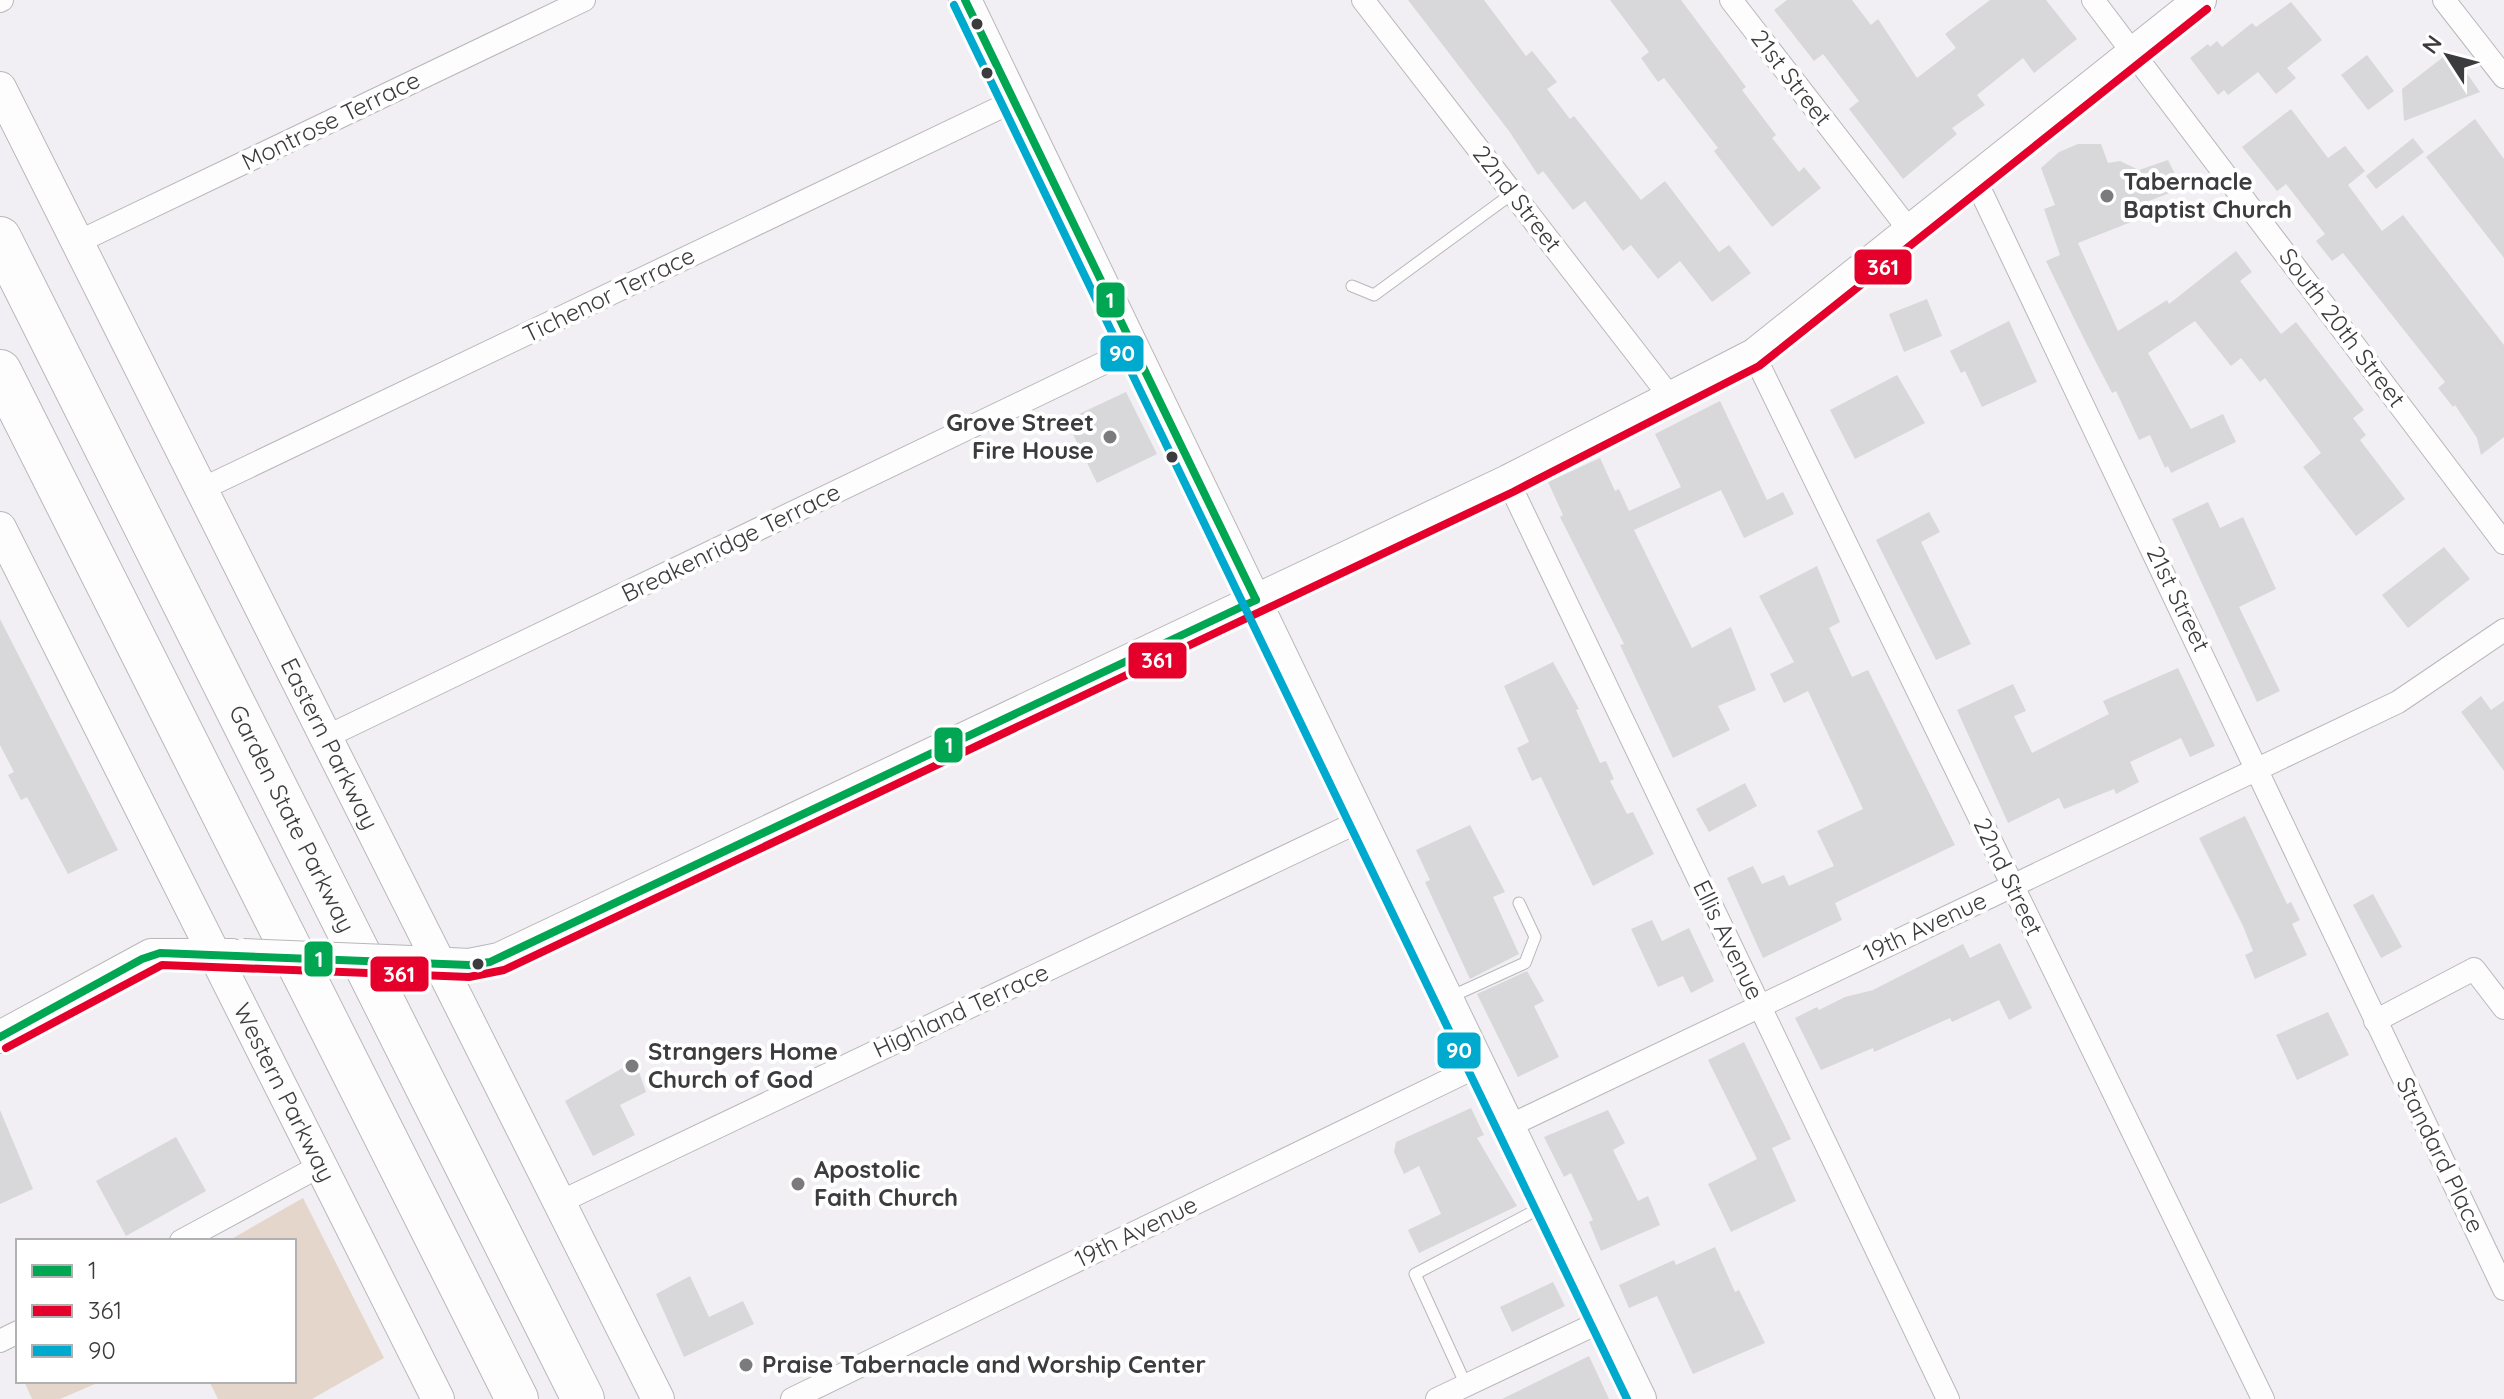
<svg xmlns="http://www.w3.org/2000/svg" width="2504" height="1399" viewBox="0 0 2504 1399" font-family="Quicksand,sans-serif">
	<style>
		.green { fill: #e4d6cb }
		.building { fill: #d8d7d9 }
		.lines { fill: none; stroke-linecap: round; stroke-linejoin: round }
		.lane-casing { stroke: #b9b7ba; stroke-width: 13 }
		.street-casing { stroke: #b9b7ba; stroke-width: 24 }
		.secondary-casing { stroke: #b9b7ba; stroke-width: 34 }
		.highway-casing { stroke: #b9b7ba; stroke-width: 44 }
		.lane { stroke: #fdfdfd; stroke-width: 11 }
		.street { stroke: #fdfdfd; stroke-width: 22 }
		.secondary { stroke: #fdfdfd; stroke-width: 32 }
		.highway { stroke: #fdfdfd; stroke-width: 42 }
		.secondary-bridge-casing { stroke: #b9b7ba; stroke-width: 34; stroke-linecap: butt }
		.secondary-bridge { stroke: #fdfdfd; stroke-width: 32 }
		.bus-1-casing { stroke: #fff; stroke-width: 14 }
		.bus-2-casing { stroke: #fff; stroke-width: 14 }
		.bus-3-casing { stroke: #fff; stroke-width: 14 }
		.bus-1 { stroke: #00a651; stroke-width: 8 }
		.bus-2 { stroke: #e4002b; stroke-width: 8 }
		.bus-3 { stroke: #00a9ce; stroke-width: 8 }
		.bus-dot { fill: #3c3b3d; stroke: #fff; stroke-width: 3 }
		.poi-dot { fill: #7b7a7d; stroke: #fff; stroke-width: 3 }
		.labels { text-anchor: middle; stroke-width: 8; stroke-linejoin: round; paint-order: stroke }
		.street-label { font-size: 24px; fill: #3c3b3d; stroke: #fff }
		.poi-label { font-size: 24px; font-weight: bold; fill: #3c3b3d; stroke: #fff; text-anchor: start }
		.line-badge { stroke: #fff; stroke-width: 3 }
		.badge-label { font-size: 22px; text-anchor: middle; font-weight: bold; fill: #fff }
	</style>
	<rect width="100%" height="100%" fill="#f1eff3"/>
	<!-- green -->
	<g class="green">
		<polygon points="303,1198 384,1358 312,1399 218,1399 209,1381 294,1381 294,1241 228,1241"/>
		<polygon points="24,1381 102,1381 60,1399 32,1399"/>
	</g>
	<!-- building -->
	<g class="building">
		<polygon points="1408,0 1484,0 1526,56 1532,51 1557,82 1547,89 1570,119 1574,116 1641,200 1665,181 1719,252 1729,245 1751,273 1712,302 1680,261 1658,279 1631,245 1623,251 1585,201 1573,210 1543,171 1538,175 1509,131"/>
		<polygon points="1610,0 1681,0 1746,87 1742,90 1776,135 1772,138 1799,172 1804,167 1821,188 1772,227 1714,151 1718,148 1664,78 1658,82 1641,58 1649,52"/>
		<polygon points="1787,0 1852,0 1871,25 1878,19 1917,78 1956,48 1945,34 1990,0 2046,0 2077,39 2034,73 2023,58 1977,95 1985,105 1952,128 1957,134 1903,179 1849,109 1859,101 1823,54 1814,61 1774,10"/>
		<polygon points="2291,2 2322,40 2287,68 2296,78 2276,94 2258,72 2228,95 2224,90 2218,95 2190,58 2208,44 2210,47 2217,41 2222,47 2252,23 2256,27"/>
		<polygon points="2451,51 2480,92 2404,121 2402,89"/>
		<polygon points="2367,55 2394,91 2368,110 2341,75"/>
		<polygon points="2291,109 2328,158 2345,146 2365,171 2348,185 2382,231 2403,215 2504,345 2504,437 2481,455 2477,438 2455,405 2453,407 2438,388 2445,382 2343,253 2332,261 2316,241 2325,234 2286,184 2277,191 2242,147"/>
		<polygon points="2475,119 2504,159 2504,258 2426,157"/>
		<polygon points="2413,138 2424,152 2376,189 2366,176"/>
		<polygon points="2078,144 2101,144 2108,163 2120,161 2139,170 2168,160 2182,188 2126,210 2131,222 2078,243 2118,331 2167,300 2169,304 2236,251 2252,272 2240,281 2281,334 2296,322 2364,410 2353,418 2366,435 2360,440 2405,499 2356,536 2303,467 2321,453 2265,378 2260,382 2241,358 2231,366 2195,321 2148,353 2191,429 2223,414 2236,442 2171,473 2168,466 2165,468 2150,435 2139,440 2116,391 2112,393 2086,343 2046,261 2060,255 2044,209 2055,205 2041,168 2059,152"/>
		<polygon points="1927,299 1942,336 1904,352 1889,314"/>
		<polygon points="2009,321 2037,382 1982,407 1965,371 1961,373 1950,351"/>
		<polygon points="1897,375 1925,423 1855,459 1830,410"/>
		<polygon points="1126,392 1157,454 1097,483 1066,420"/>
		<polygon points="1720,401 1767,500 1783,492 1794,514 1744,538 1721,490 1634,530 1692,648 1731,627 1756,690 1718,706 1730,730 1673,758 1620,645 1624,644 1560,517 1563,515 1548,482 1600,458 1615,491 1619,489 1629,511 1681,487 1655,434"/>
		<polygon points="2208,502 2220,528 2243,517 2276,589 2239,607 2280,691 2257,702 2172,519"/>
		<polygon points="1929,512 1940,532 1921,542 1971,644 1936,660 1876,540"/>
		<polygon points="2444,547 2470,579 2408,628 2382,595"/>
		<polygon points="1817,566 1840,622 1829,628 1852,677 1868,670 1955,845 1835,903 1842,920 1763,958 1727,878 1753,866 1762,884 1784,875 1789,886 1834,866 1817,831 1863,809 1808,691 1784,703 1770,674 1794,662 1759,596"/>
		<polygon points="0,619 118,850 68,874 27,797 21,800 8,775 14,772 0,745"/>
		<polygon points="1553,662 1579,709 1576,710 1600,763 1606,761 1614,779 1610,781 1627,814 1633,812 1654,854 1593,886 1541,777 1532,781 1517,748 1529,742 1504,686"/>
		<polygon points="2178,668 2215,746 2190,757 2181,738 2130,762 2139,782 2116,794 2114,789 2064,809 2059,798 2008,823 1957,710 2013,684 2026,711 2014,716 2032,753 2109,714 2103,701"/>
		<polygon points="2481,696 2491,710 2504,701 2504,771 2461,712"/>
		<polygon points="1745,783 1757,806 1709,832 1696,809"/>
		<polygon points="2245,816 2287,904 2291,902 2300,920 2292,924 2307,955 2255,979 2245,955 2253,951 2243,926 2199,838"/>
		<polygon points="1470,825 1505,892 1493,897 1519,954 1470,979 1425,882 1430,880 1416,850"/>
		<polygon points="2373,894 2402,947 2381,958 2353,905"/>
		<polygon points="1652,920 1662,941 1689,928 1714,981 1691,993 1683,976 1658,987 1631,929"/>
		<polygon points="2000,943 2032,1008 2009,1020 1999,1000 1952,1022 1950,1018 1874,1052 1873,1048 1821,1070 1795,1018 1817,1007 1819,1010 1845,997 1873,990 1963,944 1970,958"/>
		<polygon points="1527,971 1544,1001 1534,1006 1559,1057 1518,1077 1477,994"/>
		<polygon points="2328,1012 2349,1055 2297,1080 2276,1035"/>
		<polygon points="1744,1042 1791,1139 1772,1148 1796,1201 1731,1232 1708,1184 1757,1159 1708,1060"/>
		<polygon points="635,1061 646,1092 620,1105 635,1135 593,1156 565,1101"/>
		<polygon points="1471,1108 1484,1135 1477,1138 1517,1206 1419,1253 1408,1230 1441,1214 1419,1166 1404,1174 1394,1152 1396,1142"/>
		<polygon points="0,1110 33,1189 0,1204"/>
		<polygon points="1608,1110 1625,1143 1613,1150 1638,1201 1648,1196 1660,1225 1601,1251 1589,1222 1593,1220 1571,1173 1564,1177 1544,1137"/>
		<polygon points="176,1137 206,1191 126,1236 96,1181"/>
		<polygon points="1715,1247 1735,1292 1739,1290 1765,1343 1693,1374 1657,1296 1629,1308 1619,1285 1674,1260 1676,1265"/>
		<polygon points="690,1276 709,1317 743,1301 754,1324 684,1357 656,1294"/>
		<polygon points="1553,1282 1565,1306 1512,1332 1500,1307"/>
		<polygon points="1589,1356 1609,1399 1502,1399"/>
	</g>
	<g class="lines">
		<defs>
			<g id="lane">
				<polyline points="1352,286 1374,295 1513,193"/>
				<polyline points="1448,998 1525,963 1535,937 1519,903"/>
				<polyline points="1466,1385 1415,1274 1544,1206"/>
			</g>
			<g id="street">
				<polyline points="1363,0 1671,398"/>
				<polyline points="1731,0 1910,231"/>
				<polyline points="2093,0 2504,543"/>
				<polyline points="2444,0 2504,77"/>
				<polyline points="0,1 2,0"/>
				<polyline points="1975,179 2504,1289"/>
				<polyline points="78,242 584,0"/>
				<polyline points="1754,355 2263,1399"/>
				<polyline points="1508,481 1948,1399"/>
				<polyline points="202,489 1016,100"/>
				<polyline points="326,737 1135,348"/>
				<polyline points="2375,1021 2474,969 2504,1008"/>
				<polyline points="1509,1126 2398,702 2504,630"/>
				<polyline points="560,1202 1362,820"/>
				<polyline points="181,1241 320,1166"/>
				<polyline points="0,1341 18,1332"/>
				<polyline points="792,1399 1480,1065"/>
				<polyline points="1437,1399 1602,1321"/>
			</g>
			<g id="secondary">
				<polyline points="965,0 1640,1399"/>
				<path id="s1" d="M0 88 658 1399"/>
				<path id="s2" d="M0 528 438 1399"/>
				<polyline points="411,962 469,965 499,959 1508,481 1754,355 2200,0"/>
				<polyline points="0,1037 151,955 232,955"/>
			</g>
			<g id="highway">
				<path id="s3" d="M0 238 583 1399"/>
				<polyline points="0,371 517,1399"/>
			</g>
		</defs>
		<!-- lane casing -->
		<use href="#lane" class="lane-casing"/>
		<!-- street casing -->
		<use href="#street" class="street-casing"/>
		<!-- secondary casing -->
		<use href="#secondary" class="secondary-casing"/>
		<!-- highway casing -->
		<use href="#highway" class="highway-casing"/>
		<!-- lane -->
		<use href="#lane" class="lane"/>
		<!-- street -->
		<use href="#street" class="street"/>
		<!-- secondary -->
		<use href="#secondary" class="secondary"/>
		<!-- highway -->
		<use href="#highway" class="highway"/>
		<defs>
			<polyline id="secondary-bridge" points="243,955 411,962"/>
		</defs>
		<!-- secondary-bridge casing -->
		<use href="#secondary-bridge" class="secondary-bridge-casing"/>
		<!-- secondary-bridge -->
		<use href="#secondary-bridge" class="secondary-bridge"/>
		<defs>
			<g id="bus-1">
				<polyline points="965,0 1256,600"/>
				<polyline points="0,1037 142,959 160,953 469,965 490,962 1256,600"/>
			</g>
			<polyline id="bus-2" points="6,1048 162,965 469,977 504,970 1513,492 1759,366 2207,9"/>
			<polyline id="bus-3" points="954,5 1627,1399"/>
		</defs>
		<!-- bus-1 casing -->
		<use href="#bus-1" class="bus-1-casing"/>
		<!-- bus-2 casing -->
		<use href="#bus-2" class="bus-2-casing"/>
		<!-- bus-3 casing -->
		<use href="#bus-3" class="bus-3-casing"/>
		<!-- bus-1 -->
		<use href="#bus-1" class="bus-1"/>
		<!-- bus-2 -->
		<use href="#bus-2" class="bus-2"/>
		<!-- bus-3 -->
		<use href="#bus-3" class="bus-3"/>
	</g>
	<!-- markers -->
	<g class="bus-dot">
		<circle cx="977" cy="24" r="7"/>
		<circle cx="987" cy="73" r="7"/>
		<circle cx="1172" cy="457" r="7"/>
		<circle cx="478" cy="964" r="7"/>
	</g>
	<g class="poi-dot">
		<circle cx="2107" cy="196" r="8"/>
		<circle cx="1110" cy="437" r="8"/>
		<circle cx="632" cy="1066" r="8"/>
		<circle cx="798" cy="1184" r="8"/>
		<circle cx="746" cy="1365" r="8"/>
	</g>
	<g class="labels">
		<!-- street labels -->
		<g class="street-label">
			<text transform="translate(1791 78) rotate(52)" y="8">21st Street</text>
			<text transform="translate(331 121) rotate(-26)" y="8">Montrose Terrace</text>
			<text transform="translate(1517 199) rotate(52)" y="8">22nd Street</text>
			<text transform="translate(609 295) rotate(-26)" y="8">Tichenor Terrace</text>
			<text transform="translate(2342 328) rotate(53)" y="8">South 20th Street</text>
			<text transform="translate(731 543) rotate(-26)" y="8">Breakenridge Terrace</text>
			<text transform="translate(2178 599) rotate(64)" y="8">21st Street</text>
			<text dy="8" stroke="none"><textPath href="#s1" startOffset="734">Eastern Parkway</textPath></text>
			<text dy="8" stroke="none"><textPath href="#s3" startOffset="650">Garden State Parkway</textPath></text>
			<text transform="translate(2008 877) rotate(64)" y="8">22nd Street</text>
			<text transform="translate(1925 927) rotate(-25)" y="8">19th Avenue</text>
			<text transform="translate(1728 940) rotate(64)" y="8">Ellis Avenue</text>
			<text transform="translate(961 1011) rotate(-25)" y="8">Highland Terrace</text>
			<text dy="8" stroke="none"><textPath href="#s2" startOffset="632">Western Parkway</textPath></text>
			<text transform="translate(2440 1155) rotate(64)" y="8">Standard Place</text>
			<text transform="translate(1136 1232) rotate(-26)" y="8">19th Avenue</text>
		</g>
		<!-- poi labels -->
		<g class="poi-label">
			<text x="2123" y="190">Tabernacle<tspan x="2123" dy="28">Baptist Church</tspan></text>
			<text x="1094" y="431" text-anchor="end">Grove Street<tspan x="1094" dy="28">Fire House</tspan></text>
			<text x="648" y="1060">Strangers Home<tspan x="648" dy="28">Church of God</tspan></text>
			<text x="814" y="1178">Apostolic<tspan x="814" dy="28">Faith Church</tspan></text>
			<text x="762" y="1373">Praise Tabernacle and Worship Center</text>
		</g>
	</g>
	<g class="line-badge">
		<rect x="1853" y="248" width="60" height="38" rx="8" fill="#e4002b"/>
		<rect x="1095" y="281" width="31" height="38" rx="8" fill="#00a651"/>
		<rect x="1099" y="334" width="46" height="39" rx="8" fill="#00a9ce"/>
		<rect x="1127" y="641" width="61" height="39" rx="8" fill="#e4002b"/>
		<rect x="933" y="726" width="31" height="38" rx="8" fill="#00a651"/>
		<rect x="303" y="940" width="31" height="38" rx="8" fill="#00a651"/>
		<rect x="369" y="955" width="61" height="38" rx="8" fill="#e4002b"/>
		<rect x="1436" y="1031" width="46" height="39" rx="8" fill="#00a9ce"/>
	</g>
	<g class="badge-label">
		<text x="1883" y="275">361</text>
		<text x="1110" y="308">1</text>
		<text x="1122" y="361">90</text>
		<text x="1157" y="668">361</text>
		<text x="949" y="753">1</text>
		<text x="319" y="967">1</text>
		<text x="399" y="982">361</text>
		<text x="1459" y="1058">90</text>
	</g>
	<!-- legend -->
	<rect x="16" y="1239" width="280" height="144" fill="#ffffff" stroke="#b1b1b1" stroke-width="2"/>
	<rect x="32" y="1265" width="40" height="12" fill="#00a651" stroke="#b1b1b1" stroke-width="2"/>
	<text x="88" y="1279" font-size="24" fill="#3c3b3d">1</text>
	<rect x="32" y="1305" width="40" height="12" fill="#e4002b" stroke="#b1b1b1" stroke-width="2"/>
	<text x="88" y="1319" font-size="24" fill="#3c3b3d">361</text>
	<rect x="32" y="1345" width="40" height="12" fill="#00a9ce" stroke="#b1b1b1" stroke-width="2"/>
	<text x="88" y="1359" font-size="24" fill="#3c3b3d">90</text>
	<!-- north arrow -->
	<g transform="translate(2448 56) rotate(306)" stroke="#ffffff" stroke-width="6" paint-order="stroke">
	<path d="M0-6L14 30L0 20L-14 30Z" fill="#3c3b3d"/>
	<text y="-12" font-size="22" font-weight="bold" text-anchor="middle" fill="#3c3b3d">N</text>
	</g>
</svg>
